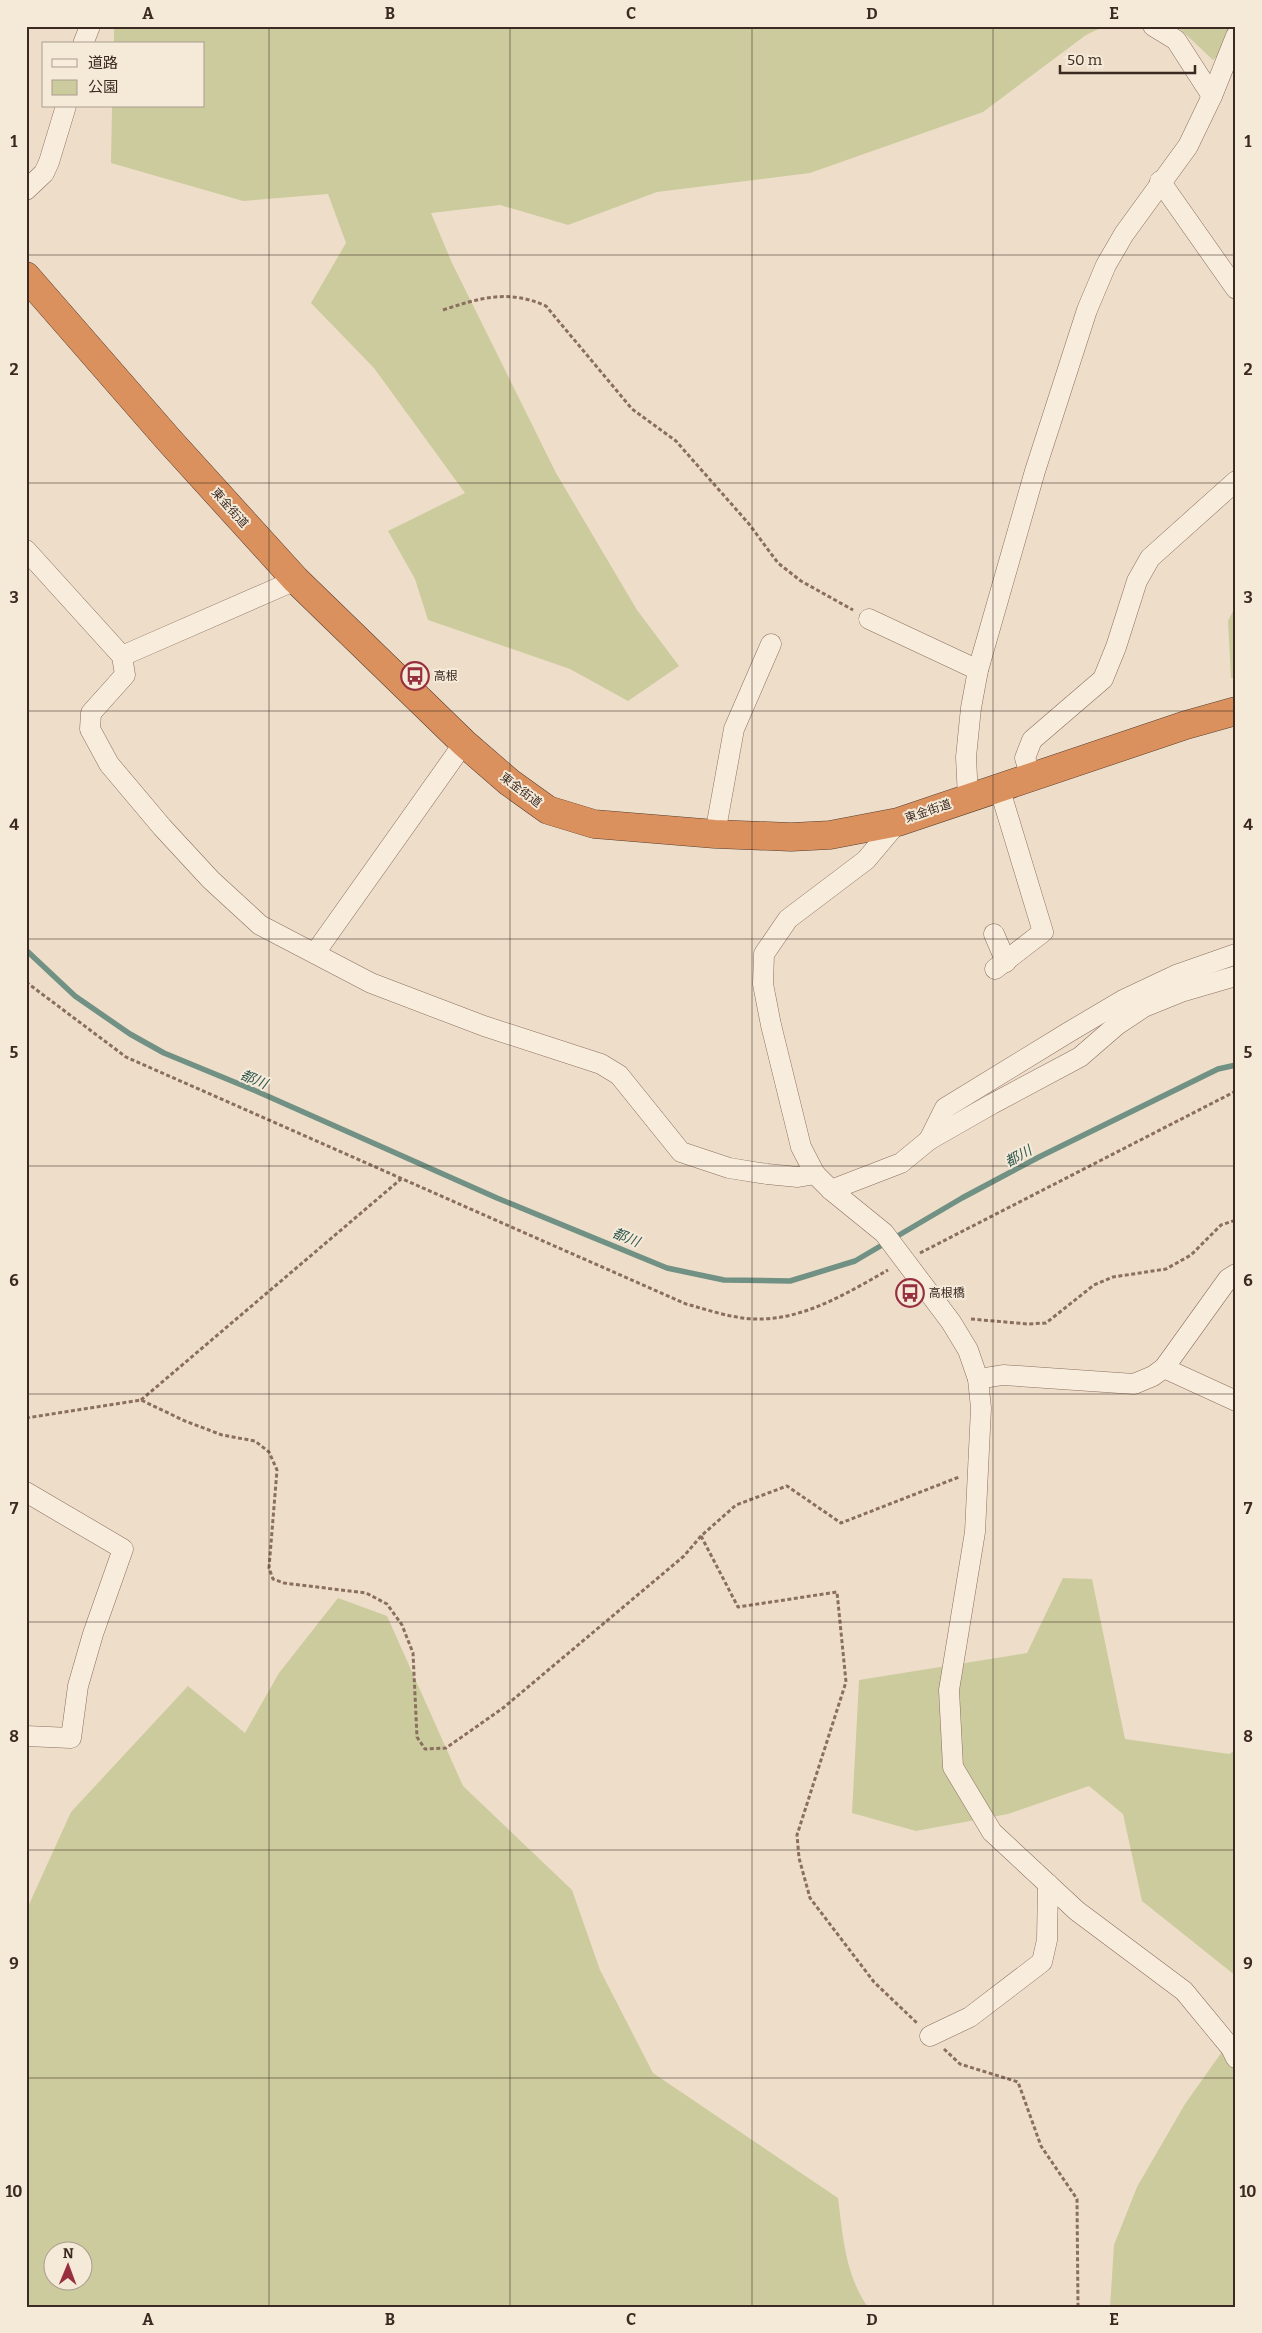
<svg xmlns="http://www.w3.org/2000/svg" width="1262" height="2333" viewBox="0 0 1262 2333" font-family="Bitter,'Noto Sans JP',serif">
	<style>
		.green { fill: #cccb9d; fill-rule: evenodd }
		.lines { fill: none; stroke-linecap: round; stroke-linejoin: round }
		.stream { stroke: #709184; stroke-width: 5.5 }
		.minor-casing { stroke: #8a6f5e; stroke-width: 21 }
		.highway-casing { stroke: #583e31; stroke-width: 29 }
		.path { stroke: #8a6f5e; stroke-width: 3; stroke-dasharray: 4 2.5; stroke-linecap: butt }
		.minor { stroke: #f8ecdc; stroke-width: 20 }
		.highway { stroke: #da915d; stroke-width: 28 }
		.grid { fill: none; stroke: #3b2a21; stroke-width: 1; stroke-opacity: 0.55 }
		.labels { text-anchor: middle; stroke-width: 4; stroke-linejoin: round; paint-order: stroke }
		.street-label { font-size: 12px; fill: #3b2a21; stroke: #f5e9d8 }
		.poi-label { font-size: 12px; fill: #3b2a21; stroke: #f5e9d8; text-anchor: start }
		.water-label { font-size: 14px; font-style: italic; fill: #315a52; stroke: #f5e9d8 }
		.neatline { fill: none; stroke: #3b2a21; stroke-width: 2 }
		.grid-label { font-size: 16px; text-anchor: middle; font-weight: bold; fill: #3b2a21 }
	</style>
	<rect width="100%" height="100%" fill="#eedec9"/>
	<!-- green -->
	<g class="green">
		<polygon points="119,26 1105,26 1086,35 983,112 810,173 657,192 568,225 500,205 431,213 452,263 556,473 637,610 679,666 628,701 570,669 428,620 415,579 388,531 465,493 374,368 311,303 346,243 328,194 243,201 111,163 112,106 204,106 204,44 114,44 114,28"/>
		<polygon points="1177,26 1235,26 1232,44 1213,60"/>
		<polygon points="1236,605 1236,678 1231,678 1228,621"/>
		<polygon points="1063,1578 1092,1579 1125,1739 1229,1754 1236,1750 1236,1976 1142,1901 1123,1814 1089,1786 1008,1814 916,1831 852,1813 859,1680 1027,1653"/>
		<path d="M338 1598 387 1616 463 1786 572 1890 600 1970 653 2073 838 2198C843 2236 845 2275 868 2307H26V1911L71 1812 188 1686 245 1733 279 1673ZM82 2250V2280H52V2250Z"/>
		<polygon points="1236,2032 1236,2307 1110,2307 1114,2245 1137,2187 1185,2104"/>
	</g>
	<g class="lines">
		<!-- stream -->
		<polyline class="stream" points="26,950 75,996 130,1034 164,1053 256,1091 497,1198 667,1268 724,1280 790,1281 855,1261 962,1198 1039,1157 1218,1069 1236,1065"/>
		<defs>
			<g id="minor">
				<polyline points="1153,26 1176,40 1212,96"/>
				<polyline points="83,44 90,26"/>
				<polyline points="1160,181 1236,289"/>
				<polyline points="26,190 44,173 49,162 66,106"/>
				<polyline points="26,550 122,656 125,675 91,713 90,729 109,764 162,827 211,880 260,925 371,983 484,1026 601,1064 619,1075 681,1152 729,1168 767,1174 798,1177 815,1174"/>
				<polyline points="869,619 978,670"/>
				<polyline points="122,656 296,580"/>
				<polyline points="1031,777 1025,758 1032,740 1103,679 1116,647 1137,581 1150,558 1236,481"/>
				<polyline points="968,798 966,757 971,708 978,670 1035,471 1087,310 1106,265 1124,234 1188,146 1212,96 1236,36"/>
				<polyline points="898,822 866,860 788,919 764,954 763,984 771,1025 801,1147 815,1174 831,1190 884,1233 951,1322 968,1350 978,1379 981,1408 975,1532 949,1690 953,1767 992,1832 1077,1911 1184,1991 1231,2048 1236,2058"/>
				<polyline points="715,834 734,729 771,644"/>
				<polyline points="994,934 1006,962"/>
				<polyline points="315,953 464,743"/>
				<polyline points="995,969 1043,932 999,787"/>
				<polyline points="929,1140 945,1108 1069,1032 1123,1000 1176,975 1236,954"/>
				<polyline points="831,1190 901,1163 929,1140 992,1104 1080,1057 1117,1025 1144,1007 1181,992 1236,976"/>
				<polyline points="1164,1368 1236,1401"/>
				<polyline points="978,1379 1003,1375 1134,1384 1153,1376 1164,1368 1228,1279 1236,1274"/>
				<polyline points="26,1492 123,1549 93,1634 78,1686 71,1738 26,1736"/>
				<polyline points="930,2036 970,2017 1042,1962 1047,1940 1048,1884"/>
			</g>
			<polyline id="highway" points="26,276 168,439 296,580 464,743 509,782 548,810 594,824 715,834 791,837 830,835 898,822 1186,725 1236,711"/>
		</defs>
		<!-- minor casing -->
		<use href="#minor" class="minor-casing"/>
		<!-- highway casing -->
		<use href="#highway" class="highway-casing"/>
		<!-- path -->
		<g class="path">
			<path d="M443 310C479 298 509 289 546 306L632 409 676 441 749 524 778 563 801 581 853 610"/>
			<path d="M26 982 126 1057 686 1304C709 1310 733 1319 757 1319 804 1320 849 1292 888 1270"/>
			<polyline points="920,1253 1236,1091"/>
			<polyline points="971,1319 1028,1324 1046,1323 1094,1285 1113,1277 1166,1269 1191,1255 1221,1225 1236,1220"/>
			<polyline points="141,1400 401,1179"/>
			<polyline points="26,1418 141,1400 185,1421 222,1435 255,1441 269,1452 277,1470 269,1568 273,1579 284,1583 366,1593 387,1604 402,1625 413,1653 417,1737 425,1749 446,1748 503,1708 684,1556 701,1536 736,1505 787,1486 841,1523 959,1477"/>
			<polyline points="701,1536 738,1607 837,1592 846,1682 797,1835 799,1858 810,1898 874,1982 918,2024"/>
			<polyline points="944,2049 960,2064 1018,2082 1041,2146 1077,2199 1078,2307"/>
		</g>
		<!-- minor -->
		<use href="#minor" class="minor"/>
		<!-- highway -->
		<use href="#highway" class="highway"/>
	</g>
	<!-- grid -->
	<path class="grid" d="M269 26V2307M510 26V2307M752 26V2307M993 26V2307M26 255H1236M26 483H1236M26 711H1236M26 939H1236M26 1166H1236M26 1394H1236M26 1622H1236M26 1850H1236M26 2078H1236"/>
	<!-- icons -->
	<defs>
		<symbol id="bus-ring" viewBox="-11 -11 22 22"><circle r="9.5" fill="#f5e9d8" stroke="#982f3f" stroke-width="1.5"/><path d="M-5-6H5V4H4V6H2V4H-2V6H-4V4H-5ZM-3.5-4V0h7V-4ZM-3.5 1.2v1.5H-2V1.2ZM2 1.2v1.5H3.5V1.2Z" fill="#982f3f"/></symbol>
	</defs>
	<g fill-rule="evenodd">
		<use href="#bus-ring" x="399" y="660" width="32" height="32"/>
		<use href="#bus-ring" x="894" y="1277" width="32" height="32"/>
	</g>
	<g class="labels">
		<!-- street labels -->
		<g class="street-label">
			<text transform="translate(230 508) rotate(48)" y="4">東金街道</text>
			<text transform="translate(521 790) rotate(37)" y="4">東金街道</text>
			<text transform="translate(928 811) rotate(-19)" y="4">東金街道</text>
		</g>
		<!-- poi labels -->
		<g class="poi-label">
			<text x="434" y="680">高根</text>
			<text x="929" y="1297">高根橋</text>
		</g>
		<!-- water labels -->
		<g class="water-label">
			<text transform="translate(254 1079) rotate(23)" y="5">都川</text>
			<text transform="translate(1018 1156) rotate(-29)" y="5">都川</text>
			<text transform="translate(626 1237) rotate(22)" y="5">都川</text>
		</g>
	</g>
	<!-- border -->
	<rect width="1262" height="2333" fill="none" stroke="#f5e9d8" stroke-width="55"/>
	<!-- legend -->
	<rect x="42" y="42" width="162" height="65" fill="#f5e9d8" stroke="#ab9d8f"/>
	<rect x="52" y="59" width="25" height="8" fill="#f8ecdc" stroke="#ab9d8f"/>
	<text x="88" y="68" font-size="15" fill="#3b2a21">道路</text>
	<rect x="52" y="80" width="25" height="15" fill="#cccb9d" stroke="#ab9d8f"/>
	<text x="88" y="92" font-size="15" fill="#3b2a21">公園</text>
	<!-- north arrow -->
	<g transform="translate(68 2266) rotate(1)"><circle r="24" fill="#f5e9d8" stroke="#ab9d8f"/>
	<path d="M0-4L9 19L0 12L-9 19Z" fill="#982f3f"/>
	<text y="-8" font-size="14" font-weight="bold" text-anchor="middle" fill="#3b2a21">N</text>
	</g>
	<!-- scale -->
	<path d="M1060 65v8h135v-8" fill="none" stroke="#3b2a21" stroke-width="2.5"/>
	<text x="1067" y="65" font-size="15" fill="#3b2a21" stroke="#f5e9d8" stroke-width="4" paint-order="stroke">50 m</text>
	<rect x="28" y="28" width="1206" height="2278" class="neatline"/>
	<g class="grid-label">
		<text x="148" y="19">A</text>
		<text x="390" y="19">B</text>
		<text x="631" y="19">C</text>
		<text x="872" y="19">D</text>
		<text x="1114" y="19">E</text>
		<text x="14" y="147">1</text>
		<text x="1248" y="147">1</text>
		<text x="14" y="375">2</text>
		<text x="1248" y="375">2</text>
		<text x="14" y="603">3</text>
		<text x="1248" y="603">3</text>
		<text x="14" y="830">4</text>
		<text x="1248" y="830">4</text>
		<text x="14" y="1058">5</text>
		<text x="1248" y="1058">5</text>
		<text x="14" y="1286">6</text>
		<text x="1248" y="1286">6</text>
		<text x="14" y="1514">7</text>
		<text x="1248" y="1514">7</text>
		<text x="14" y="1742">8</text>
		<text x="1248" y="1742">8</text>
		<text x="14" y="1969">9</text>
		<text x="1248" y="1969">9</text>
		<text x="14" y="2197">10</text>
		<text x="1248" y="2197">10</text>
		<text x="148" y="2325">A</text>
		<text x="390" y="2325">B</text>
		<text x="631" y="2325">C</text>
		<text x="872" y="2325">D</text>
		<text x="1114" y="2325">E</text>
	</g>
</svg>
